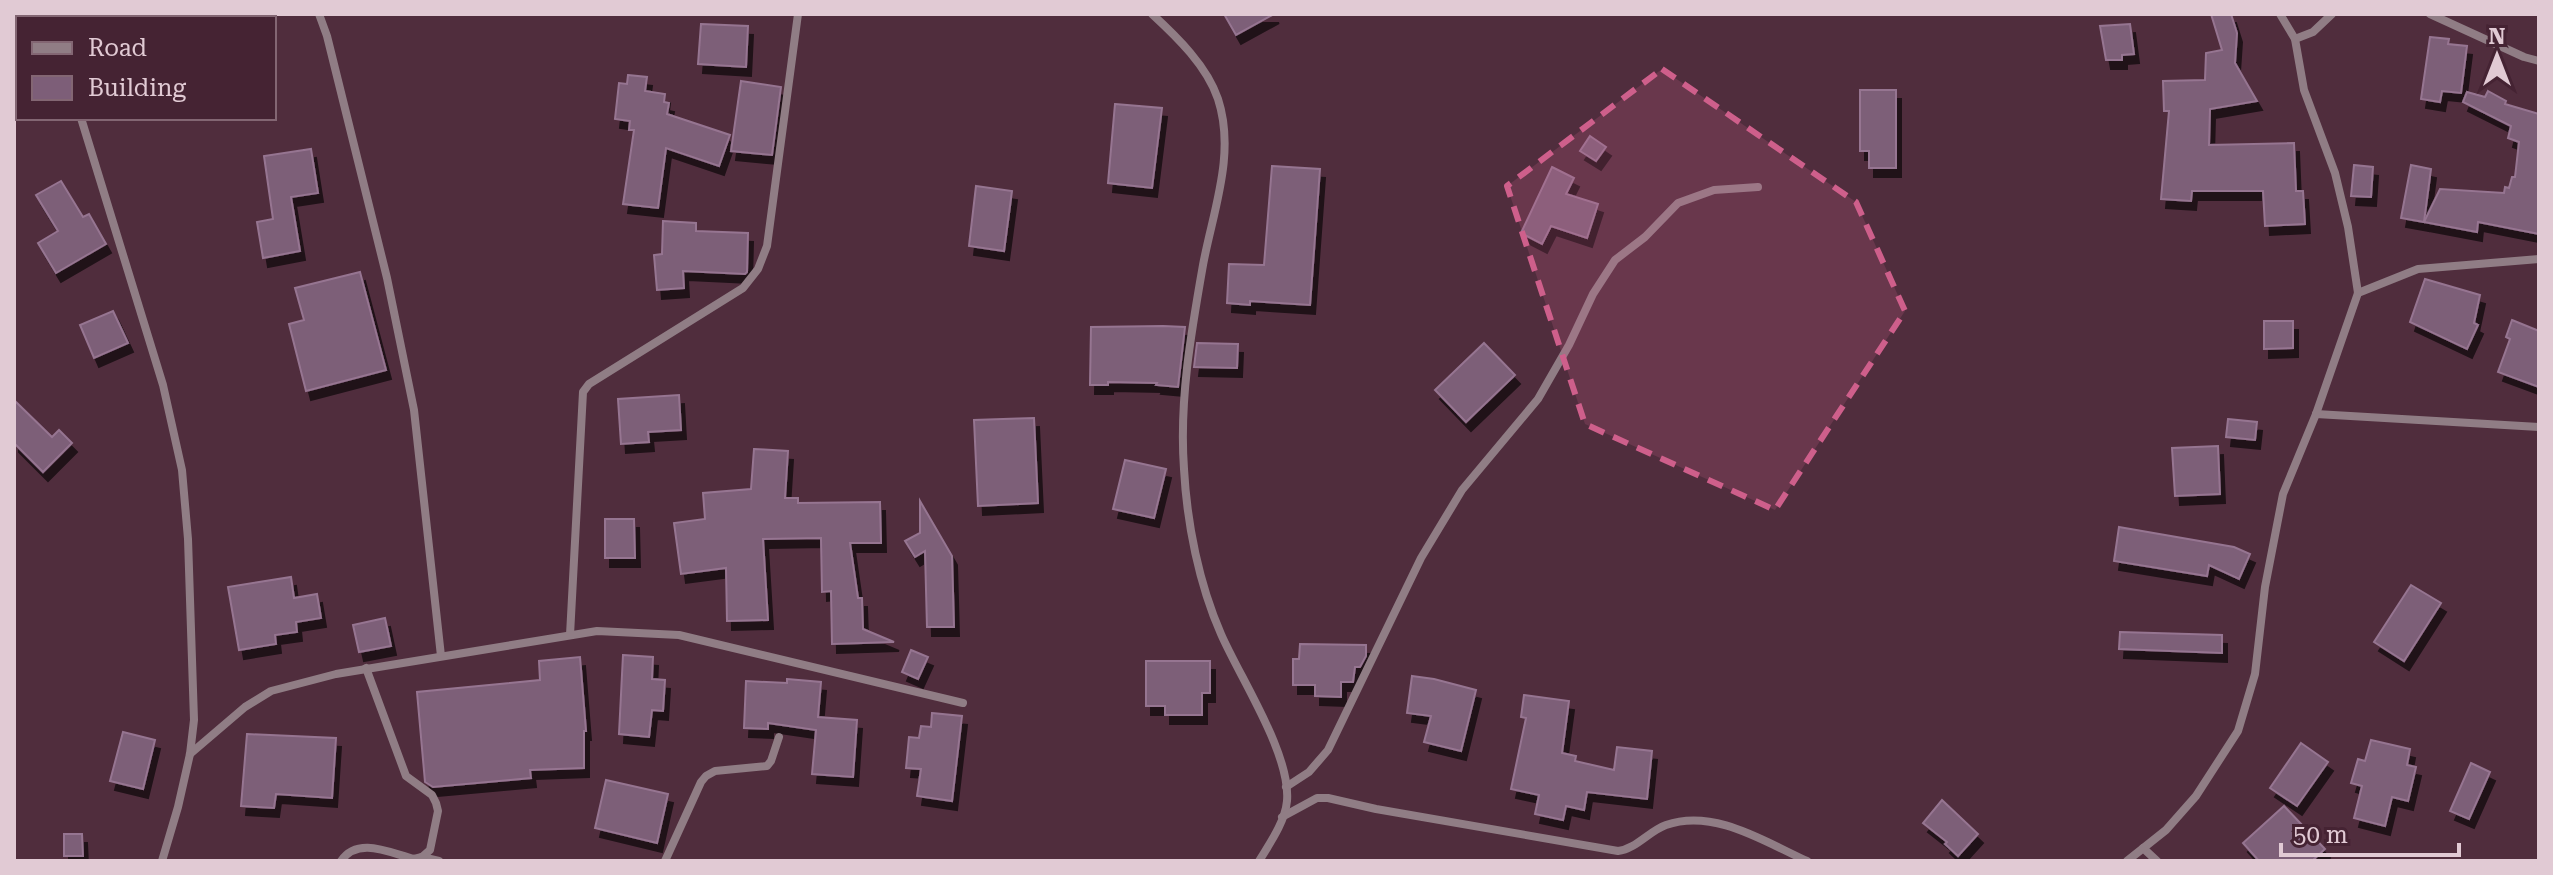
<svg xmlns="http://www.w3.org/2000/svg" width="2553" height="875" viewBox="0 0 2553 875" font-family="'Roboto Serif',serif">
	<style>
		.building { fill: #7d5e78; stroke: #967591; stroke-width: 2; filter: url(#shadow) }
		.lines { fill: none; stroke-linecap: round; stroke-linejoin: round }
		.minor { stroke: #907d85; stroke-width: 8 }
		.tertiary { stroke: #907d85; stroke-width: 14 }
		.marked { fill: #ce5f8b; fill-opacity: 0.2; stroke: #ce5f8b; stroke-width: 6; stroke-dasharray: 16 10; stroke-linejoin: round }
	</style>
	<defs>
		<filter id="shadow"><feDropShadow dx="5" dy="9" stdDeviation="0" flood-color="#0009"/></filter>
	</defs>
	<rect width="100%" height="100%" fill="#502d3d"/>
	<!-- building -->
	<g class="building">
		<polygon points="1224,14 1274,14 1236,35"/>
		<polygon points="2211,14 2231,14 2237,33 2235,63 2257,101 2210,109 2209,145 2294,143 2296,191 2303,191 2305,224 2265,226 2263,191 2192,191 2191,201 2161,199 2169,111 2164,111 2163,81 2205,80 2206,53 2222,50"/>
		<polygon points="701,24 748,26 746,67 698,64"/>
		<polygon points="2130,24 2134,54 2122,55 2122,60 2106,60 2100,26"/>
		<polygon points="2430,37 2449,39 2448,44 2467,46 2461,93 2442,91 2440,102 2421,99"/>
		<polygon points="628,75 647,77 645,91 665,94 664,102 669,103 667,114 730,135 719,166 666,148 658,208 623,204 634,130 629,130 630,121 615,119 619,83 627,84"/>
		<polygon points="741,81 781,87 772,155 731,151"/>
		<polygon points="1860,90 1896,90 1896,168 1869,168 1869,151 1860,151"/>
		<polygon points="2488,91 2506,101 2505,104 2539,114 2539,234 2478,222 2477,232 2424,222 2440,189 2504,193 2505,187 2509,188 2512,177 2515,177 2519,142 2508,138 2511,126 2463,102 2467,92 2485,97"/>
		<polygon points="1115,104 1162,108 1152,188 1108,183"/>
		<polygon points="1590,136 1606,147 1596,161 1580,151"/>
		<polygon points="311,149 318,193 291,197 300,251 263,258 257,222 273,219 264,156"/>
		<polygon points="2354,165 2373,167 2371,197 2351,196"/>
		<polygon points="2411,165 2431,169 2424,222 2401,218"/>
		<polygon points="1272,166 1320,169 1310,305 1250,301 1250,305 1227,303 1229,264 1264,265"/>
		<polygon points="1552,167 1574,178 1566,194 1598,204 1587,238 1551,226 1542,244 1521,233"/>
		<polygon points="61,181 83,217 89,214 106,244 56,273 38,243 58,231 36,195"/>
		<polygon points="976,186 1012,191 1004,251 969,246"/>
		<polygon points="663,221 696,223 696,231 748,233 747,272 745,274 683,271 684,288 657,290 654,255 662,254"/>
		<polygon points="360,272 386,370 306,391 289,324 304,320 295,288"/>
		<polygon points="2425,279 2480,295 2474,323 2478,325 2467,349 2410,322"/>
		<polygon points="113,311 128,343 94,358 80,325"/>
		<polygon points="2512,320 2539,331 2539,387 2498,372 2510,339 2506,337"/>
		<polygon points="2264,321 2293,321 2293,348 2264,349"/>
		<polygon points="1163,326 1185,327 1178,387 1156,385 1157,383 1108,382 1108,385 1090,385 1091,327"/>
		<polygon points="1197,343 1238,344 1237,368 1194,367"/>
		<polygon points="1484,343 1515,375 1466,422 1435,390"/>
		<polygon points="679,395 681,430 648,432 649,442 621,444 618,399"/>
		<polygon points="14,400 52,437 59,430 72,443 43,472 14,443"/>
		<polygon points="1034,418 1038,503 978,506 974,420"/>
		<polygon points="2228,419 2257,422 2255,440 2226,437"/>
		<polygon points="2218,446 2220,494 2175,496 2172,448"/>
		<polygon points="754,449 788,451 785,498 798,498 798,503 880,502 881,543 850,543 858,598 862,598 863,629 894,642 832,644 831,591 822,592 821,538 763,539 768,620 727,621 726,568 681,574 674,523 705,519 703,493 751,489"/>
		<polygon points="1125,460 1166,469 1154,518 1113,509"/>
		<polygon points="920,501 952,556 954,627 927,627 925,551 915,557 905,541 920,533"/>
		<polygon points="605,519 634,519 635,558 605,558"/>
		<polygon points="2119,527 2234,547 2250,554 2239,579 2209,565 2207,576 2114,561"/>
		<polygon points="291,577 294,598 317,594 321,618 296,622 297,632 275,635 276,644 239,650 228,587"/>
		<polygon points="2411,585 2441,603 2404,661 2374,642"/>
		<polygon points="385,618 391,646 359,652 353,625"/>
		<polygon points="2120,632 2222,635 2222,653 2119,649"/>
		<polygon points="1300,644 1366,645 1366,656 1360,667 1355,667 1353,682 1341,682 1341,697 1315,696 1315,685 1293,685 1293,659 1299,659"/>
		<polygon points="911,650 928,657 918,679 902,672"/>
		<polygon points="623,655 653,657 652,679 665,680 663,711 652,710 649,737 619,734"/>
		<polygon points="580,657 586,731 584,731 584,768 530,770 531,778 433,787 425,782 417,692 540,680 539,661"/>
		<polygon points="1146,661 1210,661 1210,693 1202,693 1202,715 1165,715 1165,706 1146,706"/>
		<polygon points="1412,676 1434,679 1476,690 1461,751 1424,742 1431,716 1407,713"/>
		<polygon points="787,679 821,682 818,717 857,720 853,777 812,774 816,730 768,723 768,729 744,728 746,681 787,683"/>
		<polygon points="1524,695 1569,701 1562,753 1576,756 1575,761 1614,770 1617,747 1652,751 1647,799 1587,792 1584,810 1566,806 1563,820 1535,814 1539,795 1511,789 1526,718 1521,717"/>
		<polygon points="932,713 962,716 952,801 917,796 921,769 906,768 909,737 919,738 921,726 931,727"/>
		<polygon points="123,732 155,740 143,789 110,781"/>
		<polygon points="247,734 336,738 332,798 276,794 274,808 241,806"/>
		<polygon points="2371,740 2410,749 2407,765 2416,767 2408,801 2392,797 2385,826 2354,818 2362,786 2351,783 2358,759 2365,761"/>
		<polygon points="2301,743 2328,762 2297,806 2270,788"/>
		<polygon points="2471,763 2490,772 2469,819 2450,811"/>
		<polygon points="606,780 668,794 657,843 595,828"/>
		<polygon points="1942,800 1978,834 1958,856 1945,844 1947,842 1923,823"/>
		<polygon points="2284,806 2325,849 2312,861 2259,861 2243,843"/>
		<polygon points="64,834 82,834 83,856 64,856"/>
	</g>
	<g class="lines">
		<!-- minor -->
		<g class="minor">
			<polyline points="319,14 327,36 387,278 414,410 441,656"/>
			<path d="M1152 14C1177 37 1207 66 1218 99 1236 154 1213 211 1203 265 1191 333 1179 401 1184 469 1187 524 1199 584 1221 634 1240 678 1291 754 1287 801 1285 822 1270 843 1259 861"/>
			<polyline points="2430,14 2524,57 2539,61"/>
			<polyline points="2295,39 2313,32 2332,14"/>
			<polyline points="81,118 163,385 182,470 188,539 194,720 190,754 178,807 162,861"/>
			<polyline points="2358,293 2418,269 2539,259"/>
			<polyline points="2316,414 2539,427"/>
			<polyline points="570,635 583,392 589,384 743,288 758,269 767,246 798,14"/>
			<polyline points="190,754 245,707 271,691 336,674 597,631 679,635 963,703"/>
			<polyline points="1286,787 1309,772 1328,750 1421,558 1462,490 1538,399 1569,345 1593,294 1615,260 1645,237 1678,203 1714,190 1758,187"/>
			<path d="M1282 817 1317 798H1328L1376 809 1618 851C1636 849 1649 831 1666 825 1714 808 1765 842 1807 861"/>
			<polyline points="2143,848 2157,861"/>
			<polyline points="422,857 439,861"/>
			<path d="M341 861C358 836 390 853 414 859L422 857 430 850 438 811 436 803 432 795 406 776 366 668"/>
			<polyline points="665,861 701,782 706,776 715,771 767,766 771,761 779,737"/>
			<polyline points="2127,861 2166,830 2196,796 2238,731 2255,674 2265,587 2283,494 2316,414 2358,293 2348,227 2335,173 2304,90 2295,39 2280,14"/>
		</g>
		<!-- tertiary -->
		<g class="tertiary">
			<polyline points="69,18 74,14"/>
			<polyline points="14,57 18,54"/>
		</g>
	</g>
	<!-- marked area -->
	<path class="marked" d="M1662 69 1856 202 1905 311 1775 510 1585 424 1507 186Z"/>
	<!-- border -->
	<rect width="2553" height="875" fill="none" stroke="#e1cad4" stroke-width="32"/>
	<!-- legend -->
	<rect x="16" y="16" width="260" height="104" fill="#452333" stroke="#836673" stroke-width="2"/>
	<rect x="32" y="42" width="40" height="12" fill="#907d85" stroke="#836673" stroke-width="2"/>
	<text x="88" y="56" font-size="24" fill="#e1cad4">Road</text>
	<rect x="32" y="76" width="40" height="24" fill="#7d5e78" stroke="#836673" stroke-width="2"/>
	<text x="88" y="96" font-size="24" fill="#e1cad4">Building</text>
	<!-- north arrow -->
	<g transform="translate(2497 56)" stroke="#452333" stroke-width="6" paint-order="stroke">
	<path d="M0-6L14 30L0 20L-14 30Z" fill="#e1cad4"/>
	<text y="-12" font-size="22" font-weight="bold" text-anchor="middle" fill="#e1cad4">N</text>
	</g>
	<!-- scale -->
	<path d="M2281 843v12h178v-12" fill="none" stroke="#e1cad4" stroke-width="4"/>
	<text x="2293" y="843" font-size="24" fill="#e1cad4" stroke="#452333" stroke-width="6" paint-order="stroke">50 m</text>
</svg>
